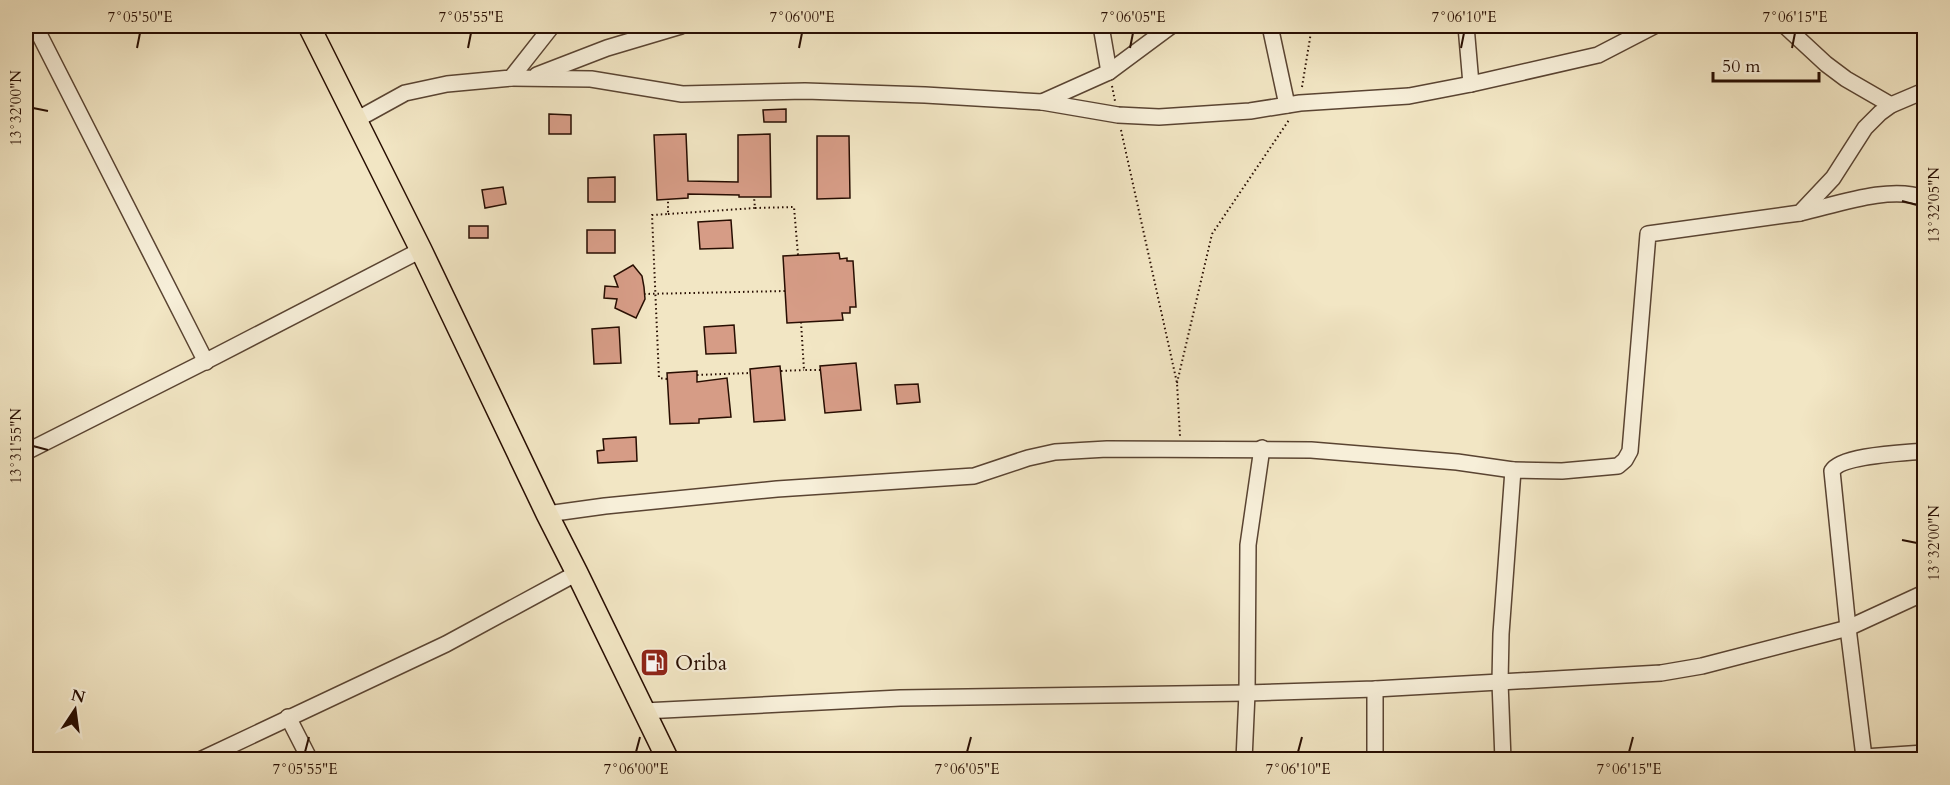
<svg xmlns="http://www.w3.org/2000/svg" width="1950" height="785" viewBox="0 0 1950 785" font-family="Cardo,serif">
	<style>
		.building { fill: #d69c86; stroke: #280e02; stroke-width: 1.5 }
		.lines { fill: none; stroke-linecap: round; stroke-linejoin: round }
		.minor-casing { stroke: #5a4432; stroke-width: 18 }
		.highway-casing { stroke: #280e02; stroke-width: 24 }
		.path { stroke: #280e02; stroke-width: 2; stroke-dasharray: 1.5 3; stroke-linecap: butt }
		.minor { stroke: #f7efd9; stroke-width: 15 }
		.highway { stroke: #f2e6c4; stroke-width: 21 }
		.ticks { fill: none; stroke: #280e02; stroke-width: 2 }
		.labels { text-anchor: middle; stroke-width: 4.5; stroke-linejoin: round; paint-order: stroke }
		.poi-label { font-size: 21px; fill: #280e02; stroke: #f7efd9; text-anchor: start }
		.neatline { fill: none; stroke: #280e02; stroke-width: 2 }
		.ticks-label { font-size: 15px; text-anchor: middle; fill: #280e02 }
	</style>
	<rect width="100%" height="100%" fill="#f2e6c4"/>
	<filter id="stains"><feTurbulence type="fractalNoise" baseFrequency=".00333" numOctaves="4"/><feColorMatrix values="0 0 0 0 .2 0 0 0 0 .09 0 0 0 0 .02 0 0 0 .5 -.17"/></filter>
	<radialGradient id="worn" r=".72"><stop offset=".6" stop-color="#630" stop-opacity="0"/><stop offset="1" stop-color="#630" stop-opacity=".3"/></radialGradient>
	<!-- building -->
	<g class="building">
		<polygon points="786,109 786,122 764,122 763,110"/>
		<polygon points="549,114 571,115 571,134 549,134"/>
		<polygon points="686,134 688,181 738,182 738,135 770,134 771,197 739,197 739,195 688,194 688,198 657,200 654,135"/>
		<polygon points="817,136 849,136 850,198 817,199"/>
		<polygon points="615,177 615,202 588,202 588,178"/>
		<polygon points="503,187 506,204 485,208 482,190"/>
		<polygon points="731,220 733,248 700,249 698,222"/>
		<rect x="469" y="226" width="19" height="12"/>
		<rect x="587" y="230" width="28" height="23"/>
		<polygon points="839,253 840,259 847,258 847,261 853,261 856,307 850,307 850,313 842,313 843,320 787,323 783,256"/>
		<polygon points="633,265 642,276 644,287 645,299 636,318 615,308 617,299 604,298 605,286 618,287 614,276"/>
		<polygon points="734,325 736,353 706,354 704,327"/>
		<polygon points="619,327 621,363 594,364 592,329"/>
		<polygon points="856,363 861,410 825,413 820,366"/>
		<polygon points="780,366 785,420 754,422 750,369"/>
		<polygon points="697,371 697,382 727,378 731,417 699,419 699,423 670,424 667,373"/>
		<polygon points="918,384 920,402 897,404 895,385"/>
		<polygon points="636,437 637,461 598,463 597,451 604,450 603,439"/>
	</g>
	<g class="lines">
		<defs>
			<g id="minor">
				<polyline points="35,26 206,362"/>
				<polyline points="1101,26 1109,72"/>
				<polyline points="1270,26 1287,105"/>
				<polyline points="1466,26 1471,84"/>
				<polyline points="1785,26 1826,64 1846,79 1891,105"/>
				<polyline points="537,75 607,48 681,26"/>
				<polyline points="511,78 591,79 682,94 805,91 925,95 1042,102 1109,72 1171,26"/>
				<polyline points="1042,102 1118,115 1159,117 1250,111 1300,103 1409,96 1471,84 1598,55 1654,26"/>
				<polyline points="356,120 405,93 447,84 511,78 552,26"/>
				<path d="M1800 213C1836 205 1889 185 1924 198"/>
				<polyline points="26,452 216,356 421,250"/>
				<polyline points="547,514 605,506 777,489 974,476 1028,458 1055,452 1107,449 1311,450 1457,462 1513,470"/>
				<polyline points="1375,689 1375,760"/>
				<polyline points="644,711 900,698 1247,693 1375,689 1661,673 1702,666 1848,628 1924,593"/>
				<polyline points="288,717 310,760"/>
				<path d="M1864 757 1848 628 1832 471C1841 455 1905 453 1924 451"/>
				<polyline points="200,760 446,644 577,573"/>
				<polyline points="1244,760 1247,693 1248,545 1262,448"/>
				<polyline points="1503,760 1500,682 1501,634 1513,470 1562,471 1618,466 1625,460 1630,451 1648,234 1800,213 1833,178 1865,128 1880,113 1891,105 1924,91"/>
				<polyline points="1864,760 1864,757 1924,753"/>
			</g>
			<polyline id="highway" points="309,26 421,250 547,514 577,573 668,760"/>
		</defs>
		<!-- minor casing -->
		<use href="#minor" class="minor-casing"/>
		<!-- highway casing -->
		<use href="#highway" class="highway-casing"/>
		<!-- path -->
		<g class="path">
			<polyline points="1112,86 1115,101"/>
			<polyline points="1302,87 1312,26"/>
			<polyline points="1121,130 1177,383 1180,436"/>
			<polyline points="755,208 794,207 798,255"/>
			<polyline points="668,214 755,208 754,197"/>
			<polyline points="644,294 785,291"/>
			<polyline points="801,322 804,370 821,370"/>
			<polyline points="781,371 804,370"/>
			<polyline points="697,375 750,373"/>
			<polyline points="667,379 659,378 652,215 668,214 668,199"/>
			<polyline points="1177,383 1212,234 1289,120"/>
		</g>
		<!-- minor -->
		<use href="#minor" class="minor"/>
		<!-- highway -->
		<use href="#highway" class="highway"/>
	</g>
	<!-- ticks -->
	<path class="ticks" d="M137 48 140 33M468 48 471 33M799 48 802 33M1130 48 1133 33M1461 48 1464 33M1792 48 1795 33M33 108 48 111M1902 201 1917 205M33 446 48 450M1902 540 1917 543M305 752 309 737M636 752 640 737M967 752 971 737M1298 752 1302 737M1629 752 1633 737"/>
	<!-- icons -->
	<defs>
		<symbol id="fuel-square" viewBox="-11 -11 22 22"><rect x="-9" y="-9" width="18" height="18" rx="4" fill="#8f2418" stroke="#f7efd9"/><path d="M-5.5-6h7V0h2V4h1.3V-2.5L3-4.5l.8-.8L6-3V5H2.5V1h-1V6h-7ZM-4.2-4.7v3.2H.2V-4.7Z" fill="#fff"/></symbol>
	</defs>
	<g fill-rule="evenodd">
		<use href="#fuel-square" x="638" y="646" width="33" height="33"/>
	</g>
	<g class="labels">
		<!-- poi labels -->
		<g class="poi-label">
			<text x="675" y="670">Oriba</text>
		</g>
	</g>
	<!-- margin -->
	<rect width="1950" height="785" fill="none" stroke="#f2e6c4" stroke-width="66"/>
	<!-- north arrow -->
	<g transform="translate(75 710) rotate(13)" stroke="#f7efd9" stroke-width="4.5" paint-order="stroke">
	<path d="M0-4.5L10 22L0 15L-10 22Z" fill="#280e02"/>
	<text y="-9" font-size="16" font-weight="bold" text-anchor="middle" fill="#280e02">N</text>
	</g>
	<!-- scale -->
	<path d="M1713 72v9h106v-9" fill="none" stroke="#280e02" stroke-width="3"/>
	<text x="1722" y="72" font-size="18" fill="#280e02" stroke="#f7efd9" stroke-width="4.5" paint-order="stroke">50 m</text>
	<rect x="33" y="33" width="1884" height="719" class="neatline"/>
	<g class="ticks-label">
		<text x="140" y="22">7°05'50"E</text>
		<text x="471" y="22">7°05'55"E</text>
		<text x="802" y="22">7°06'00"E</text>
		<text x="1133" y="22">7°06'05"E</text>
		<text x="1464" y="22">7°06'10"E</text>
		<text x="1795" y="22">7°06'15"E</text>
		<text transform="translate(16 108) rotate(-90)" y="5">13°32'00"N</text>
		<text transform="translate(1934 205) rotate(-90)" y="5">13°32'05"N</text>
		<text transform="translate(16 446) rotate(-90)" y="5">13°31'55"N</text>
		<text transform="translate(1934 543) rotate(-90)" y="5">13°32'00"N</text>
		<text x="305" y="774">7°05'55"E</text>
		<text x="636" y="774">7°06'00"E</text>
		<text x="967" y="774">7°06'05"E</text>
		<text x="1298" y="774">7°06'10"E</text>
		<text x="1629" y="774">7°06'15"E</text>
	</g>
	<rect width="100%" height="100%" filter="url(#stains)"/>
	<rect width="100%" height="100%" fill="url(#worn)"/>
</svg>
